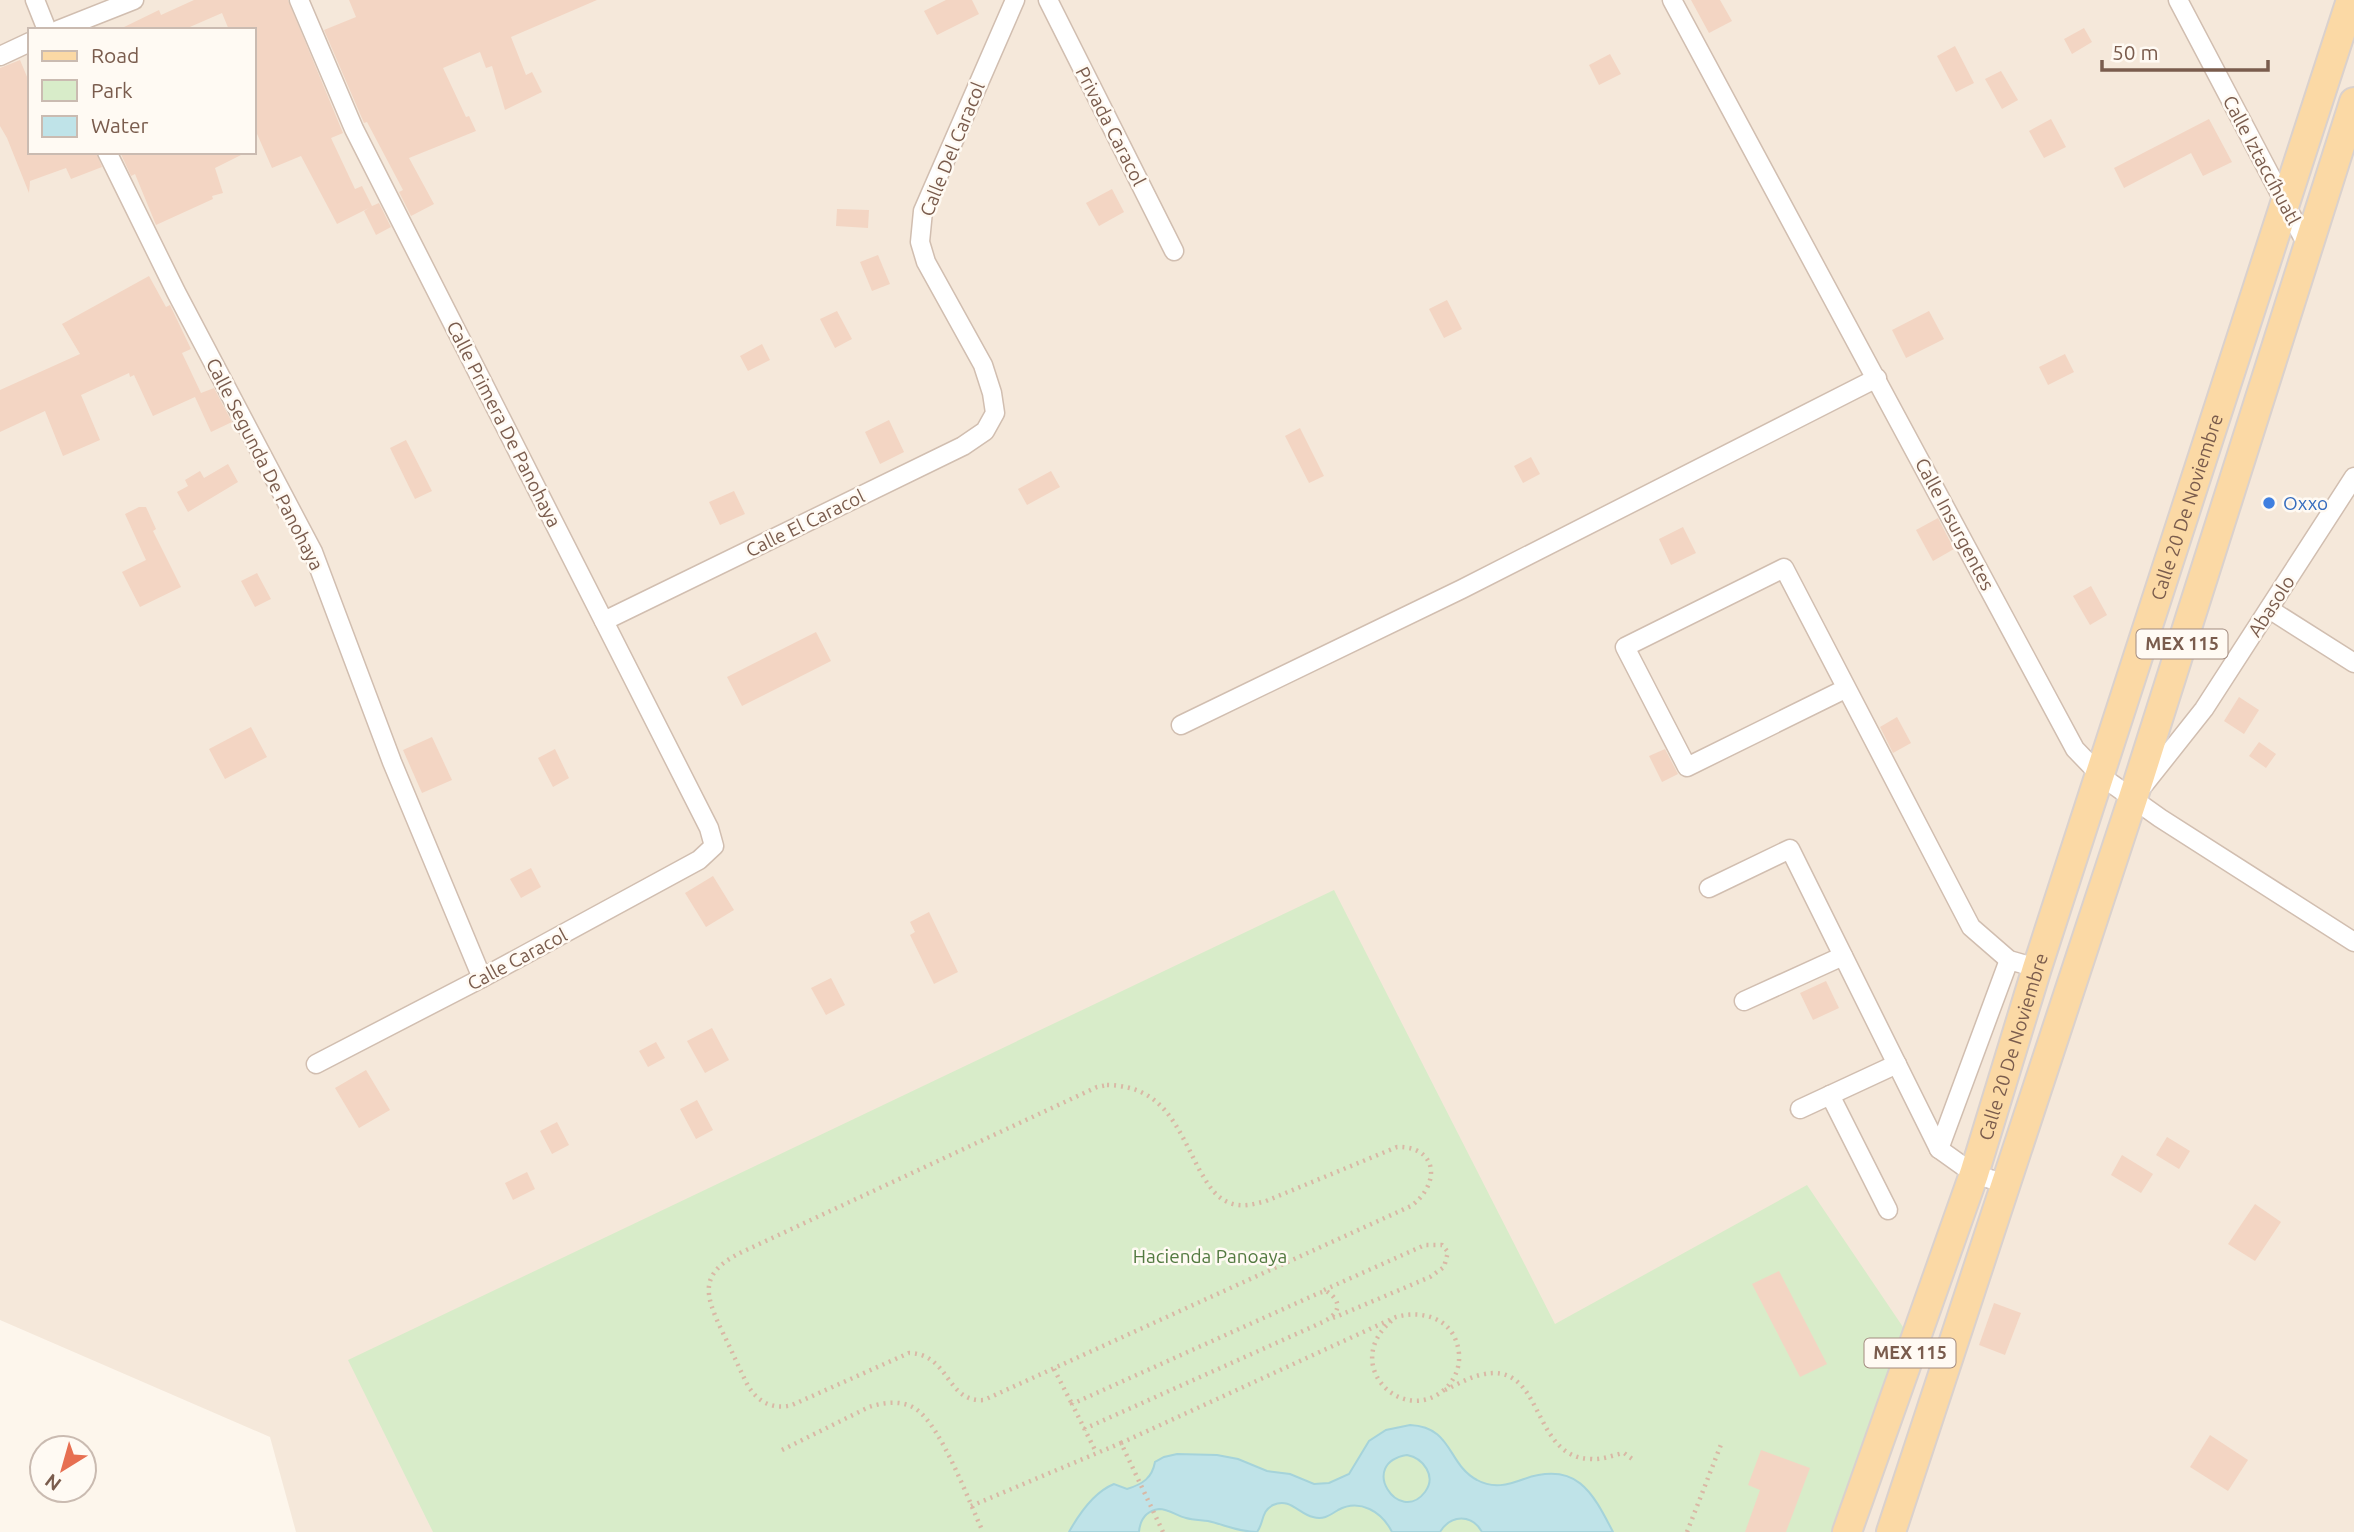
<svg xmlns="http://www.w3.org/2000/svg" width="2354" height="1532" viewBox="0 0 2354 1532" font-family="Ubuntu,sans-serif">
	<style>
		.residential { fill: #f5e8da; fill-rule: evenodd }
		.green { fill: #d8ecc9 }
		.water { fill: #bfe3e8; stroke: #a5d3da; stroke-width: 2; fill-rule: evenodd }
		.building { fill: #f3d5c3 }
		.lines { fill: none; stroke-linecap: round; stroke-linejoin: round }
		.minor-casing { stroke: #d1beb0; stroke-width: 21 }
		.primary-casing { stroke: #dad1cd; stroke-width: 32 }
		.path { stroke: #d9b8a5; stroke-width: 4.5; stroke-dasharray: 2 5; stroke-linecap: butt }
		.minor { stroke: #fff; stroke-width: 18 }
		.primary { stroke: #fbd9a5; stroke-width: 28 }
		.shop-dot { fill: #3f7fe0; stroke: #fffaf3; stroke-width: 2.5 }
		.labels { text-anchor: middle; stroke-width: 5; stroke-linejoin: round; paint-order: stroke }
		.shield { fill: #fffaf3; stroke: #a28b7f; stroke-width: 2 }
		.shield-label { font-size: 18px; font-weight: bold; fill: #7a5c4d }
		.street-label { font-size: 19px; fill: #7a5c4d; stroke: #fffaf3 }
		.shop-label { font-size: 19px; fill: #366cbe; stroke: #fffaf3; text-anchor: start }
		.park-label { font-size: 19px; fill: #537a41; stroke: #fffaf3 }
	</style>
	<rect width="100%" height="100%" fill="#fdf6ec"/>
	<!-- residential -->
	<path class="residential" d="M0 0H2354V1532H296L270 1437 0 1320ZM30 30H254V152H30Z"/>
	<!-- green -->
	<polygon class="green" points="1334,890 1555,1324 1807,1185 1905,1330 1834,1532 433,1532 348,1360"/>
	<!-- water -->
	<path class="water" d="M1410 1425C1453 1427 1447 1464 1477 1480 1493 1489 1508 1485 1524 1479 1576 1461 1592 1491 1613 1532H1482C1472 1514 1451 1514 1440 1532H1392C1382 1512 1360 1498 1338 1510 1330 1515 1324 1520 1313 1517 1299 1514 1290 1497 1273 1505 1261 1511 1264 1523 1257 1532 1239 1532 1225 1525 1208 1521 1201 1520 1193 1520 1186 1518 1177 1516 1169 1509 1159 1509 1146 1511 1140 1520 1139 1532H1069C1079 1514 1094 1492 1114 1484L1127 1489C1143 1484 1152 1478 1155 1462L1164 1457 1177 1454 1217 1455 1238 1459 1267 1471 1290 1474 1314 1484 1329 1483 1349 1474 1369 1441 1386 1430ZM1407 1455C1423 1458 1437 1476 1425 1492 1399 1526 1357 1463 1407 1455Z"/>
	<!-- building -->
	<g class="building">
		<polygon points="194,0 288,0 343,133 331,138 355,189 362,186 372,206 379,203 391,227 376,235 364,211 369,208 337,224 301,156 272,168 254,127 254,30 229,30 222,13 183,30 118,30 159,10 161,15"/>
		<polygon points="349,0 597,0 511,37 526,75 532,72 542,92 505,110 492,66 486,68 480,52 443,68 466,117 469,116 476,131 409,158 434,204 411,216 399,192 403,190 367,122 364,123 324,30 356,17"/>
		<polygon points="946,0 972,0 979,14 937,35 924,11"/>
		<polygon points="1691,0 1720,0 1732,21 1709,33"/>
		<polygon points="2084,28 2092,42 2072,54 2064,39"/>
		<polygon points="1955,46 1974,83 1956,92 1937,56"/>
		<polygon points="1610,54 1621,74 1599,85 1589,65"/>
		<polygon points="20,60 30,84 30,152 96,152 102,167 71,179 66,168 30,181 29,193 7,138 0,126 0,68"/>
		<polygon points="2001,71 2018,100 2002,109 1985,79"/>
		<polygon points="2051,119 2066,147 2044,158 2029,131"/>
		<polygon points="2209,119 2232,162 2203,176 2191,153 2124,188 2114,168"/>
		<polygon points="120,152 247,152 215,168 223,193 212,196 213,199 156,225 135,174 131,176"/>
		<polygon points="1112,189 1124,212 1099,226 1086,203"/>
		<polygon points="837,209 869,210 868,228 836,226"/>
		<polygon points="878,255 890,284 872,291 860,262"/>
		<polygon points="149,276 166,307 170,305 191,349 182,353 201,393 214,388 232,422 211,432 195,397 153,416 134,375 130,377 129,373 81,395 100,440 63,456 45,411 0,432 0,390 80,354 62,324"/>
		<polygon points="1447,300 1462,329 1444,338 1429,309"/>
		<polygon points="837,311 852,339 835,348 820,319"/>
		<polygon points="1929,311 1944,339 1906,358 1892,330"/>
		<polygon points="762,344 770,360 748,371 740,356"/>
		<polygon points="2065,354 2074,372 2048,385 2039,367"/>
		<polygon points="889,420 904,452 880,464 865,432"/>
		<polygon points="1300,428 1324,476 1309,483 1285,436"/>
		<polygon points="406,440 432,491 415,499 390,448"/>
		<polygon points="1531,457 1540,474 1523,483 1514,466"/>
		<polygon points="228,464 238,482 188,512 177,492 188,486 185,480 200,471 204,478"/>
		<polygon points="1051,471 1060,487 1027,505 1018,489"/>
		<polygon points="734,491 745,514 720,525 709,502"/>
		<polygon points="139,507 146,507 156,529 153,531 181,587 140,607 122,572 146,560 125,514"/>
		<polygon points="1938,518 1954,549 1933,561 1916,530"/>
		<polygon points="1683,527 1696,553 1671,565 1659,539"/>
		<polygon points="257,573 271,599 255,607 241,581"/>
		<polygon points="2091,586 2107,615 2090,625 2073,596"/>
		<polygon points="816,632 831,661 742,706 727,677"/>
		<polygon points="2239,697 2259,710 2244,734 2224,721"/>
		<polygon points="1897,717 1911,743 1893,753 1880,727"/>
		<polygon points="251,727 267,757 225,779 209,749"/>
		<polygon points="432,737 452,780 422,793 403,750"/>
		<polygon points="2259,742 2276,754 2266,768 2249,756"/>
		<polygon points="555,749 569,778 553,787 538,758"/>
		<polygon points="1665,749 1678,774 1662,782 1649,756"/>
		<polygon points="531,868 541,887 521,898 510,879"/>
		<polygon points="713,876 734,910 706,927 685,893"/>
		<polygon points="929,912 958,972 934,984 910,935 915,932 910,922"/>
		<polygon points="831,978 845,1005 826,1015 811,988"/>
		<polygon points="1826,981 1839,1008 1813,1020 1800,993"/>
		<polygon points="712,1028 729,1060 705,1073 687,1041"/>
		<polygon points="656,1042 665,1058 648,1067 639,1051"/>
		<polygon points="366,1070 390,1110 359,1128 335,1088"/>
		<polygon points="697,1100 713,1130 696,1139 680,1109"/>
		<polygon points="557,1122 569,1145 552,1154 540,1131"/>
		<polygon points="2167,1137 2190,1151 2179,1169 2156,1155"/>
		<polygon points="2122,1155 2153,1174 2141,1193 2111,1175"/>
		<polygon points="527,1172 535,1189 513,1200 505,1183"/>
		<polygon points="2255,1204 2281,1222 2255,1261 2228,1244"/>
		<polygon points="1779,1271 1827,1364 1800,1377 1752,1284"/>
		<polygon points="1994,1303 2021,1313 2005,1355 1979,1345"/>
		<polygon points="2210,1435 2248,1460 2228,1491 2190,1467"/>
		<polygon points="1761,1450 1810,1468 1786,1532 1745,1532 1760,1490 1748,1485"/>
	</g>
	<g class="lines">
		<defs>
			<g id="minor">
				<polyline points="35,0 47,30"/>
				<polyline points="299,0 354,129 709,828 714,846 699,860 482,978 316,1064"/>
				<polyline points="1048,0 1174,251"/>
				<polyline points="1672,0 2075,749 2101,776 2160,818 2354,942"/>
				<polyline points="2178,0 2307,245"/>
				<polyline points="58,30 134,0"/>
				<polyline points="0,56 30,42"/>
				<polyline points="107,152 176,292 313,552 392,762 482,978"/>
				<polyline points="2269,609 2354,663"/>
				<polyline points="604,621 963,446 985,431 995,413 992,393 983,365 926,262 920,242 923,211 1015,0"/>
				<polyline points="1845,689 1687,767 1625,647 1784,568 1971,927 2009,960 2037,968"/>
				<polyline points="1181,725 1462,589 1877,378"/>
				<polyline points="2143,786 2204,709 2354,477"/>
				<polyline points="1709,888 1790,849 1939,1149 1974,1174 2006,1184"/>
				<polyline points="1744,1001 1843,956"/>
				<polyline points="1830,1095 1888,1210"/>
				<polyline points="1800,1109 1897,1064"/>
				<polyline points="1939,1149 2009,960"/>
			</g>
			<g id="primary">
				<path id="s1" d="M1847 1532 1974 1174 2037 968 2351 0"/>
				<polyline points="1891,1532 2133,798 2354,102"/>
			</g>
		</defs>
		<!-- minor casing -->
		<use href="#minor" class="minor-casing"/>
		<!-- primary casing -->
		<use href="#primary" class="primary-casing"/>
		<!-- path -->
		<g class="path">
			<path d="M1107 1085C1164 1086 1177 1127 1200 1171 1209 1186 1216 1199 1233 1204 1244 1207 1255 1204 1266 1201L1397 1147C1438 1146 1441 1184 1411 1206L984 1400C946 1403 950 1354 909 1353L792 1405C773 1410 758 1402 748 1386 739 1368 731 1349 722 1331 704 1293 699 1273 742 1252L1097 1087Z"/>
			<polyline points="1324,1290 1425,1245 1442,1245 1448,1252 1444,1267 1430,1277 1333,1318"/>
			<polyline points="1054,1369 1072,1404"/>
			<path d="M1445 1390C1456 1385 1468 1378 1480 1375 1546 1358 1529 1459 1592 1459 1602 1460 1613 1455 1624 1453L1635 1461"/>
			<path d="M1084 1429 1323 1322C1339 1314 1344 1302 1326 1291L1319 1293 1072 1404 1096 1452"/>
			<path d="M1121 1443 1396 1317C1425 1309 1456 1320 1459 1354 1460 1367 1455 1379 1446 1388 1403 1429 1336 1362 1396 1317"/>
			<path d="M782 1450 869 1407C884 1402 903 1400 916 1409 942 1427 969 1502 983 1532"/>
			<polyline points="971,1506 1121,1443 1163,1532"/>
			<polyline points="1687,1532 1722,1442"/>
		</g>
		<!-- minor -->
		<use href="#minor" class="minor"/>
		<!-- primary -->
		<use href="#primary" class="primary"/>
	</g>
	<!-- markers -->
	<circle class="shop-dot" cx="2269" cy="503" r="7"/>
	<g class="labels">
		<!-- shield labels -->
		<g class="shield">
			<rect x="2136.5" y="629.5" width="91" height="29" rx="5"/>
			<rect x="1864.5" y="1338.5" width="91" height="29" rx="5"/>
		</g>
		<g class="shield-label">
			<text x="2182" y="650">MEX 115</text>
			<text x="1910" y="1359">MEX 115</text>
		</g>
		<!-- street labels -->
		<g class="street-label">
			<text transform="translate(1111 126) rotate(63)" y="7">Privada Caracol</text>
			<text transform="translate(952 149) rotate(-68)" y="7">Calle Del Caracol</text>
			<text transform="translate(2262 160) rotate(62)" y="7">Calle Iztaccíhuatl</text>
			<text transform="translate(504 424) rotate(63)" y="7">Calle Primera De Panohaya</text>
			<text transform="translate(265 464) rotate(63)" y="7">Calle Segunda De Panohaya</text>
			<text dy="7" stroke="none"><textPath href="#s1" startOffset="1080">Calle 20 De Noviembre</textPath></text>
			<text transform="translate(805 523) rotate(-26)" y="7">Calle El Caracol</text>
			<text transform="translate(1955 524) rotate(62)" y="7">Calle Insurgentes</text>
			<text transform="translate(2271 606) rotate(-57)" y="7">Abasolo</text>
			<text transform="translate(517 959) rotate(-28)" y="7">Calle Caracol</text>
			<text dy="7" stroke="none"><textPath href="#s1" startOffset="513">Calle 20 De Noviembre</textPath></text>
		</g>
		<!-- shop labels -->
		<g class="shop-label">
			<text x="2283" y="510">Oxxo</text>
		</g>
		<!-- park labels -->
		<g class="park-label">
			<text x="1210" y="1263">Hacienda Panoaya</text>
		</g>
	</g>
	<!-- legend -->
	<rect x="28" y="28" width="228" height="126" fill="#fffaf3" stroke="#cabbb1" stroke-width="2"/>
	<rect x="42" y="51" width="35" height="10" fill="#fbd9a5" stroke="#cabbb1" stroke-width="2"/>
	<text x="91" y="63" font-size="21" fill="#7a5c4d">Road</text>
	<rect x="42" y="80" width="35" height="21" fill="#d8ecc9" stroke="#cabbb1" stroke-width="2"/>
	<text x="91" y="98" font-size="21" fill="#7a5c4d">Park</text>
	<rect x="42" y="116" width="35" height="21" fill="#bfe3e8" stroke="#cabbb1" stroke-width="2"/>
	<text x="91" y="133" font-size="21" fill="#7a5c4d">Water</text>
	<!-- north arrow -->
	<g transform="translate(63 1469) rotate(217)"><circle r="33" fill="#fffaf3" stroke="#cabbb1" stroke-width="2"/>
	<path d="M0-5L12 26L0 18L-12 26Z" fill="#e76f51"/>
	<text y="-10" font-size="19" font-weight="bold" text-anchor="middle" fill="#7a5c4d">N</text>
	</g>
	<!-- scale -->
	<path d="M2102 60v10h166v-10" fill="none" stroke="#7a5c4d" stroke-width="3.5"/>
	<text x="2112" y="60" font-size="21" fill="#7a5c4d" stroke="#fffaf3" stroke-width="5" paint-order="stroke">50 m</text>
</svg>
